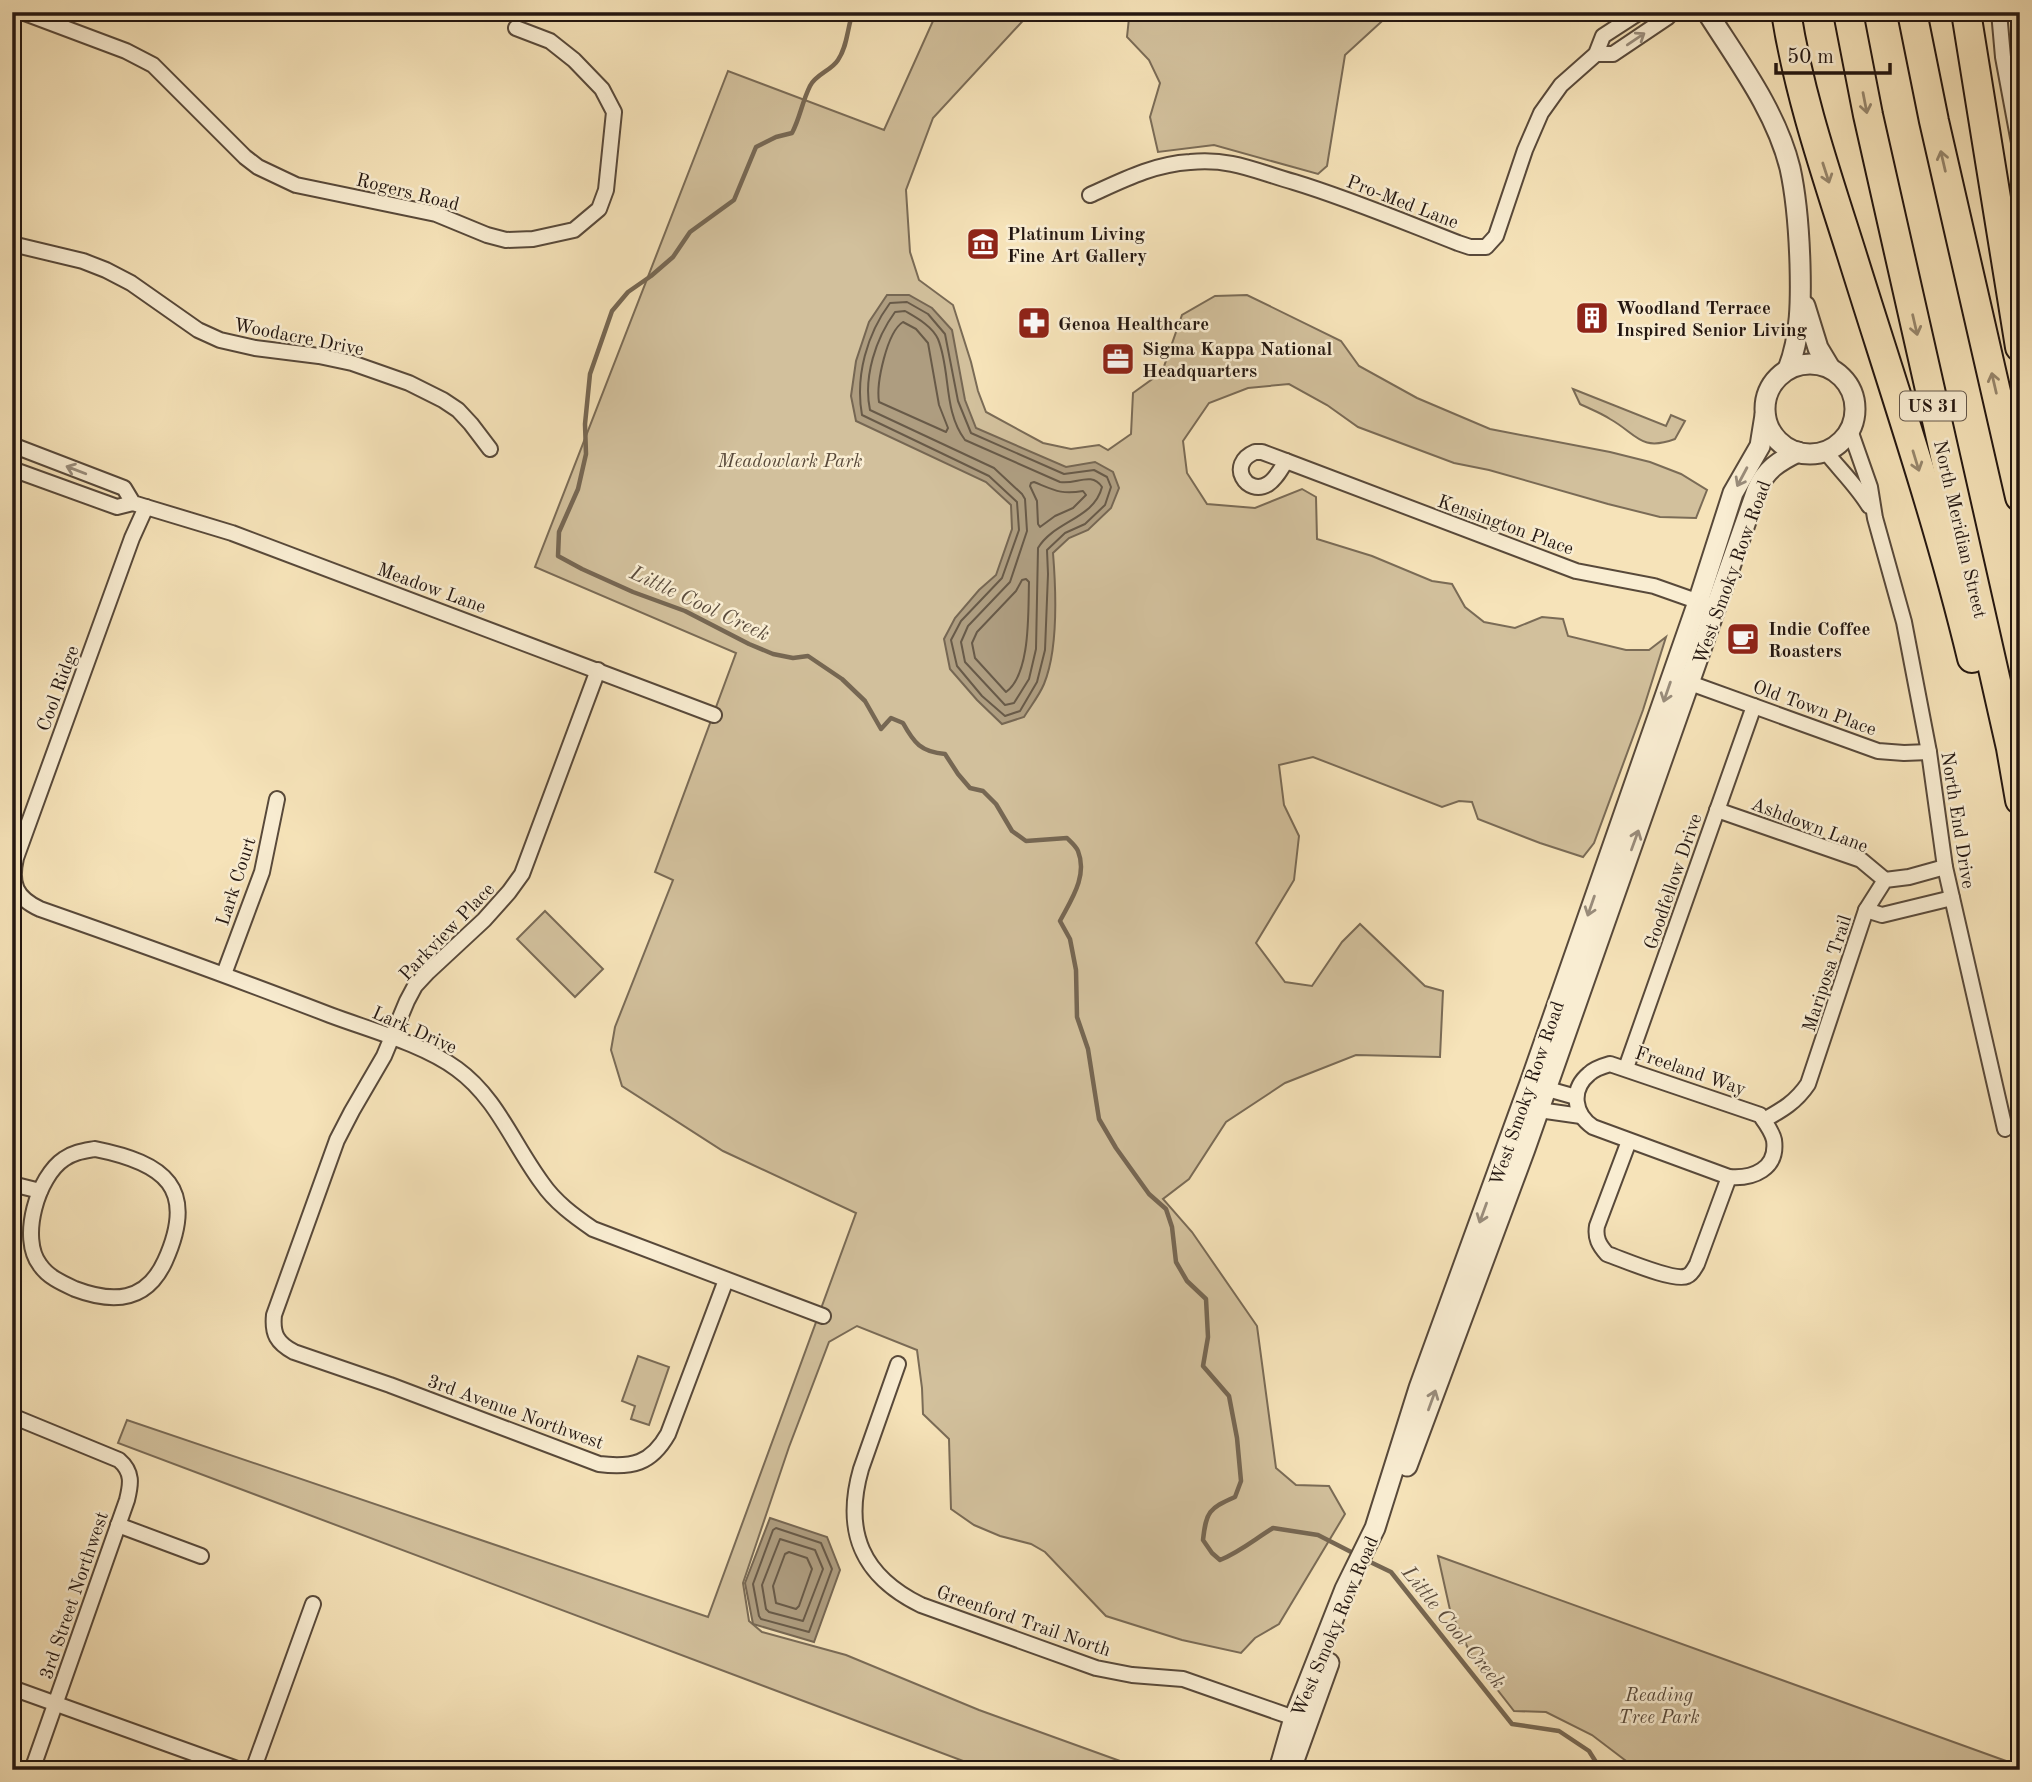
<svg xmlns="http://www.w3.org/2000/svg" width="2032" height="1782" viewBox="0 0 2032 1782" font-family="'Old Standard TT',serif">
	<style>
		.green { fill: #d2c09c; stroke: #7a6b56; stroke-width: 2 }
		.water { fill: #ae9d80; stroke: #766753; stroke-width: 2 }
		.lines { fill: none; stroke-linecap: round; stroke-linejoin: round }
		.shore { stroke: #685a48; stroke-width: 2 }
		.stream { stroke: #766753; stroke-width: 4.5 }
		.minor-casing { stroke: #58493a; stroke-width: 18 }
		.tertiary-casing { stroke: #58493a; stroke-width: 23 }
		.motorway-casing { stroke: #231610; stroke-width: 32 }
		.minor { stroke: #f9edd2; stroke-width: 14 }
		.tertiary { stroke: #f9edd2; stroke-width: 19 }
		.motorway { stroke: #f6e3b9; stroke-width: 28 }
		.oneway { stroke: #998c7b }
		.oneway2 { stroke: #97876d }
		.labels { text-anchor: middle; stroke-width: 5; stroke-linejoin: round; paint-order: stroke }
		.shield { fill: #f9edd2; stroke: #63564a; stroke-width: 2 }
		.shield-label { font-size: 18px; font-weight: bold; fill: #231610 }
		.street-label { font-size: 19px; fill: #231610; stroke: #f9edd2 }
		.poi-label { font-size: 19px; font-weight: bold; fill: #231610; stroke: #f9edd2; text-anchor: start }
		.park-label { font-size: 19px; font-style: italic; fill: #58493a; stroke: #f9edd2 }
		.water-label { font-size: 21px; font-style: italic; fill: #5b4c3d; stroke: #f9edd2 }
	</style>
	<rect width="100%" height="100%" fill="#f6e3b9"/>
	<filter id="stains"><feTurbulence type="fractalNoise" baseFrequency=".00286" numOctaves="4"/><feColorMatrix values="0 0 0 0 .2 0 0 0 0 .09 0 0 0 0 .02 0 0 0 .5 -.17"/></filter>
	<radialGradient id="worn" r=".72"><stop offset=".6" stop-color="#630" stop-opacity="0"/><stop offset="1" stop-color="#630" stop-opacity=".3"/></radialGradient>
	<!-- green -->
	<g class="green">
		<polygon points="937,12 1031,12 933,118 906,190 910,252 919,280 953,305 971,362 978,391 986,412 1043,443 1071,449 1099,445 1108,450 1131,434 1133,393 1162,372 1182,315 1215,296 1247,295 1341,341 1359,366 1417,398 1490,429 1610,452 1650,462 1681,474 1707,490 1696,518 1660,517 1608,504 1489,470 1454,463 1358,427 1327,405 1289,384 1248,388 1209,403 1183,441 1187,473 1207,504 1255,508 1302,489 1316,497 1317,539 1372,556 1432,581 1452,584 1465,607 1484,622 1515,628 1542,617 1563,619 1568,636 1626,650 1649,650 1666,637 1643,710 1594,843 1583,857 1540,843 1478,819 1472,802 1459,801 1442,807 1313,757 1279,765 1284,805 1299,836 1294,880 1256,943 1285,982 1312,986 1342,942 1360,924 1425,986 1443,991 1440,1057 1356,1055 1285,1083 1226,1122 1189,1179 1163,1199 1192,1232 1257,1326 1276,1468 1296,1485 1329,1486 1345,1514 1279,1624 1255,1638 1241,1653 1182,1640 1106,1616 1045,1552 1031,1544 1000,1536 974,1525 951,1509 949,1439 923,1414 922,1388 917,1350 857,1326 829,1342 789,1447 743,1583 749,1621 762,1632 846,1655 979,1710 1145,1770 987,1770 118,1443 127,1420 708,1617 856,1213 723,1151 622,1086 611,1050 615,1027 673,880 655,872 736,653 535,567 728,71 884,130"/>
		<polygon points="1119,12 1392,12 1345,55 1327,166 1318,174 1214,145 1158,152 1150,117 1160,83 1149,60 1127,37 1129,18"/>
		<path d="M1573 389 1666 426 1671 415 1685 421 1675 439C1640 452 1637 434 1610 419 1601 413 1590 409 1580 404Z"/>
		<polygon points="545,911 603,969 575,997 517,939"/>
		<polygon points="638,1356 669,1367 649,1425 631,1419 635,1406 622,1401"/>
		<polygon points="1438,1556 2020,1766 2020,1770 1638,1770 1592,1735 1546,1712 1514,1711 1472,1657 1450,1610"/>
	</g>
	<!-- water -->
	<g class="water">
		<path d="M887 295H909L932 308 952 330 965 400 976 428 1066 467 1095 462 1113 472 1119 488 1111 508 1088 530 1069 538 1053 553C1056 590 1058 650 1044 684 1039 696 1030 707 1024 717L1002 724 977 700 950 669 944 639 955 618 979 590 996 575 1012 529 1011 505 986 482 856 421 851 396 856 361 869 322Z"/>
		<polygon points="770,1518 827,1537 840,1570 814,1642 753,1624 745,1583"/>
	</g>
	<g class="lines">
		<!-- shore -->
		<g class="shore">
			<path d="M907 302 928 314 945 334 958 401 971 433 1064 474 1094 470 1107 477 1111 487 1105 505 1085 524 1065 533 1047 550 1048 574 1045 650 1037 682 1020 711 1005 716 982 696 957 666 951 640 961 621 1002 578 1019 530 1017 502 989 476 862 415C855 376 867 334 890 303Z"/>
			<path d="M905 311C917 318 932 326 938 339 951 371 943 411 965 440L1060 482C1076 485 1091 471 1102 487 1094 519 1054 521 1038 548L1036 649 1029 679 1014 703 1005 705 965 662 961 642 968 626 1010 582 1027 531 1025 499 1022 494 994 468 870 410C863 377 876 338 895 312Z"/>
			<path d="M903 322 916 329 928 343 939 405 948 428 946 432 879 402C876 383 887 332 903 322Z"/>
			<path d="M1034 482C1054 490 1061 495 1083 491L1086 495 1073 508 1055 516 1040 527 1038 524 1037 501 1030 486 1031 483Z"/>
			<path d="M1026 579 1029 582C1028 611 1031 674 1006 692L975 658 972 643 977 632 1016 591 1022 580Z"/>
			<polygon points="776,1528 821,1543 832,1569 809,1632 761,1619 759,1616 753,1584 773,1530"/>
			<polygon points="780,1539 815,1550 823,1569 803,1621 769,1612 766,1609 762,1585"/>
			<polygon points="789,1552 807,1558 812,1569 799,1606 796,1609 776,1603 773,1586 785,1554"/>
		</g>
		<!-- stream -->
		<g class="stream">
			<path d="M853 12C847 28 848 45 838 60 831 71 816 74 810 86 802 102 800 118 792 133L776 137 756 147 734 200 690 232 673 257 651 276 628 292 612 311 590 374 585 424 586 454 578 489 559 532 558 556 582 569 633 592 685 611 749 644 773 654 793 658 808 656 842 679 865 701 881 729 891 718 903 723C914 743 921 752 945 754L958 774 970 788 983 791 996 804 1012 831 1026 841 1067 838C1070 841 1076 846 1078 851 1088 876 1071 900 1060 921L1070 939 1076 970 1077 1017 1088 1049 1099 1119 1116 1148 1149 1194 1166 1209 1172 1227 1176 1262 1187 1281 1206 1299 1208 1337 1203 1366 1229 1396 1237 1438 1241 1481 1235 1497C1209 1508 1206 1512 1203 1540L1212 1553 1220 1560C1240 1552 1255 1539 1273 1528L1318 1535 1357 1555"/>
			<polyline points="1364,1559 1391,1572 1512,1724 1559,1731 1589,1751 1601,1770"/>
		</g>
		<defs>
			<g id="minor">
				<polyline points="22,12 126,51 153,65 245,157 258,167 296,185 436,214 487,235 506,240 533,239 574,230 599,209 606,190 614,112 602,89 574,60 550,41 516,28"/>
				<polyline points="1999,12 2003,57 2020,148"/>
				<polyline points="1596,54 1613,54 1668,17 1669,12"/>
				<path d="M1090 195C1123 180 1154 164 1190 162 1232 158 1255 171 1294 182 1350 199 1404 222 1458 243L1470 247H1486L1496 236 1525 150 1541 113 1561 85 1596 54 1603 36 1640 12"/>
				<polyline points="12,244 83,261 106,270 131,283 198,330 220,340 255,348 319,356 352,363 409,383 443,400 458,410 471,424 490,449"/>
				<polyline points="1850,430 1870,487 1875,518 1904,622 1929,752 1945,867 2005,1129"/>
				<polyline points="12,445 124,488 133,503 146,507 232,533 714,715"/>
				<path d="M1825 451C1840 470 1857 486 1869 506"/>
				<path d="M1255 452H1262L1286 461C1281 469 1276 479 1268 484 1247 497 1226 464 1255 452Z"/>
				<polyline points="1286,461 1576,571 1654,586 1705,604"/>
				<polyline points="12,469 117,507 133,503"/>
				<path d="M146 507 132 538 16 858C10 884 16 898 40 909 137 943 234 978 330 1015 370 1030 423 1044 457 1069 497 1098 513 1144 542 1183 555 1202 574 1216 593 1229L823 1316"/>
				<path d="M598 670 522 874 509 892 484 920 428 972 415 986 407 1001 384 1056 352 1111 337 1140 274 1315C272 1334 277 1343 294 1352L390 1385 599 1464C632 1468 651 1464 668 1434L726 1280"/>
				<polyline points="1690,683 1878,751 1904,753 1929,752"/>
				<polyline points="1717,810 1861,860 1885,880"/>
				<polyline points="1866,910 1882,915 1952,898"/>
				<polyline points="224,974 262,872 277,799"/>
				<path d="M1610 1064 1760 1115C1765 1122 1772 1131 1774 1140 1778 1169 1753 1179 1729 1177L1593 1127C1574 1114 1570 1090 1589 1074 1594 1069 1603 1066 1610 1064Z"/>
				<polyline points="1626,1068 1754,706"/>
				<polyline points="1537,1086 1576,1097"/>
				<polyline points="1530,1108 1539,1110 1581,1116"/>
				<path d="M1764 1120C1782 1110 1796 1102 1808 1084L1866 910 1885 880 1909 877 1945 867"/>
				<path d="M1629 1141 1597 1226C1595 1238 1599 1245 1607 1254 1622 1259 1674 1282 1687 1276 1692 1274 1694 1269 1697 1264L1729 1177"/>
				<path d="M95 1149C165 1163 198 1188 165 1261 146 1303 112 1303 75 1289 62 1283 48 1277 40 1265 19 1238 38 1176 64 1159 74 1152 84 1151 95 1149Z"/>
				<polyline points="12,1184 40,1191"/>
				<path d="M898 1364 861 1469C843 1532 862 1576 921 1605L1096 1668 1132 1675 1183 1679 1300 1720"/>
				<path d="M12 1416 119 1460C133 1472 131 1484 127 1500L32 1770"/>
				<polyline points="118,1525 201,1556"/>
				<polyline points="12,1688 240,1770"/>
				<polyline points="253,1770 313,1604"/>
			</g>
			<g id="tertiary">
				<path d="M1707 12C1738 61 1776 111 1790 168 1797 200 1799 232 1800 264 1801 300 1801 336 1788 369"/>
				<polyline points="1805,306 1818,348 1830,368"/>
				<circle cx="1810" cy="409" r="45"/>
				<path d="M1407 1466 1525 1149 1757 490C1765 470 1779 461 1798 452"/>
				<polyline points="1293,1763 1329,1663"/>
				<polyline points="1279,1770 1294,1718 1306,1688 1345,1589 1375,1528 1419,1388 1530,1083 1698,602 1733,493 1760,446 1765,415"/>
			</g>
			<g id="motorway">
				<path d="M1786 12C1799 95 1826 173 1851 252 1893 387 1939 521 1972 658"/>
				<polyline points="1848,12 1868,115 2011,748 2020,800"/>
				<polyline points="1912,12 1934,121 2020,497"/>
				<polyline points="1966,12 2020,347"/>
			</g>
		</defs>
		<!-- minor casing -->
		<use href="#minor" class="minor-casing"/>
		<!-- tertiary casing -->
		<use href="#tertiary" class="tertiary-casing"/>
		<!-- motorway casing -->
		<use href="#motorway" class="motorway-casing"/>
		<!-- minor -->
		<use href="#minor" class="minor"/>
		<!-- tertiary -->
		<use href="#tertiary" class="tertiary"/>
		<!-- motorway -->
		<use href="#motorway" class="motorway"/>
	</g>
	<!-- one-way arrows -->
	<defs><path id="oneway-shaft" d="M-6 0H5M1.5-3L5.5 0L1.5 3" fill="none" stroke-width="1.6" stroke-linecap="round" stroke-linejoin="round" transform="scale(1.75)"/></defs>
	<g class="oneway">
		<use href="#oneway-shaft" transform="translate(1636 39) rotate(-34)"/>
		<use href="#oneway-shaft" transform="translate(76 470) rotate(-159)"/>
		<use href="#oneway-shaft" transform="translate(1742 477) rotate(118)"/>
		<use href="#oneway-shaft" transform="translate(1667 692) rotate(109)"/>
		<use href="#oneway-shaft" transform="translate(1635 840) rotate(-70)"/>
		<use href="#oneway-shaft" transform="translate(1591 906) rotate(109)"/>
		<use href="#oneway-shaft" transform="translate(1483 1213) rotate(110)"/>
		<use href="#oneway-shaft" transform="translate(1432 1400) rotate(-70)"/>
	</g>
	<g class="oneway2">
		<use href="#oneway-shaft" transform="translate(1865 103) rotate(79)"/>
		<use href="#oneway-shaft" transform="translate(1943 161) rotate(-103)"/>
		<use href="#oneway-shaft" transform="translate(1826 173) rotate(72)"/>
		<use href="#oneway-shaft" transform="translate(1915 325) rotate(77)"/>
		<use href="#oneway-shaft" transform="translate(1994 383) rotate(-103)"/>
		<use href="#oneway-shaft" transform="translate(1916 461) rotate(73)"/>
	</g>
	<!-- icons -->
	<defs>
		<symbol id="museum-square" viewBox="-11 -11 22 22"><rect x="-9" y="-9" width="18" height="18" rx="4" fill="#8f2418" stroke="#f9edd2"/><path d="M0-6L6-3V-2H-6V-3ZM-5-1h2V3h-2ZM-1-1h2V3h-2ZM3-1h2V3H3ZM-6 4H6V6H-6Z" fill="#fff"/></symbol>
		<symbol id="building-square" viewBox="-11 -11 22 22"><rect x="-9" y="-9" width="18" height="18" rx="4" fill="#8f2418" stroke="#f9edd2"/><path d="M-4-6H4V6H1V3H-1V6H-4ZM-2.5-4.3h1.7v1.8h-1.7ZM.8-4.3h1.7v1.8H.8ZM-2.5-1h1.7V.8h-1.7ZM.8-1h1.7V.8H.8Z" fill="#fff"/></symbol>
		<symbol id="pharmacy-square" viewBox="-11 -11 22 22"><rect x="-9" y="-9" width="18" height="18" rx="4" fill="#8f2418" stroke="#f9edd2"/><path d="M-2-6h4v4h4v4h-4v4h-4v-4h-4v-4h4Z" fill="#fff"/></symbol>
		<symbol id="office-square" viewBox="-11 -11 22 22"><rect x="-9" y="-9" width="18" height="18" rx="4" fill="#8f2418" stroke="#f9edd2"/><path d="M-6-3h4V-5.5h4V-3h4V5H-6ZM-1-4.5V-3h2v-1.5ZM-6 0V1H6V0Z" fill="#fff"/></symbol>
		<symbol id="cafe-square" viewBox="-11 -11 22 22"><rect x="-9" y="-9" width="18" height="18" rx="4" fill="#8f2418" stroke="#f9edd2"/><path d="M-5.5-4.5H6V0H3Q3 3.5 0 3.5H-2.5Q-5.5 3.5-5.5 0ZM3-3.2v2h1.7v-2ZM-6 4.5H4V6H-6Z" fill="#fff"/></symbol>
	</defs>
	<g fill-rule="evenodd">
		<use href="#museum-square" x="964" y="225" width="38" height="38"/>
		<use href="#building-square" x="1573" y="299" width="38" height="38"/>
		<use href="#pharmacy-square" x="1015" y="304" width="38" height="38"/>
		<use href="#office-square" x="1099" y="340" width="38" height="38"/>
		<use href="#cafe-square" x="1724" y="620" width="38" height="38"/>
	</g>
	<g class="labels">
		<!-- shield labels -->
		<rect class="shield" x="1900" y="391.5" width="66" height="29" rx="5"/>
		<g class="shield-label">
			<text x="1933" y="412">US 31</text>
		</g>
		<!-- street labels -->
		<g class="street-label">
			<text transform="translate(408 191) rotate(14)" y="7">Rogers Road</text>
			<text transform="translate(1403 201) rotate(21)" y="7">Pro-Med Lane</text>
			<text transform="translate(299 336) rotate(11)" y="7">Woodacre Drive</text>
			<text transform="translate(1506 524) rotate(20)" y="7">Kensington Place</text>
			<text transform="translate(1961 529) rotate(77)" y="7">North Meridian Street</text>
			<text transform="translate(1731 572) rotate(-70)" y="7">West Smoky Row Road</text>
			<text transform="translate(432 587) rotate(20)" y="7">Meadow Lane</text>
			<text transform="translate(57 688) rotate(-70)" y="7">Cool Ridge</text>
			<text transform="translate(1815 707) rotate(20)" y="7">Old Town Place</text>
			<text transform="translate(1959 820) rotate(81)" y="7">North End Drive</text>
			<text transform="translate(1810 824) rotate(21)" y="7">Ashdown Lane</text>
			<text transform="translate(235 881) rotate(-72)" y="7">Lark Court</text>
			<text transform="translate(1672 881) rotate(-71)" y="7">Goodfellow Drive</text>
			<text transform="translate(446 931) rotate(-46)" y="7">Parkview Place</text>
			<text transform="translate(1826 973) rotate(-72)" y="7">Mariposa Trail</text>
			<text transform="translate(415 1029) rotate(24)" y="7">Lark Drive</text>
			<text transform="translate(1691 1070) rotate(19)" y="7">Freeland Way</text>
			<text transform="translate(1526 1093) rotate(-71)" y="7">West Smoky Row Road</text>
			<text transform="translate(516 1411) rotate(20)" y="7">3rd Avenue Northwest</text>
			<text transform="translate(73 1595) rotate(-71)" y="7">3rd Street Northwest</text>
			<text transform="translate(1024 1620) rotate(19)" y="7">Greenford Trail North</text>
			<text transform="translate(1334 1626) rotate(-67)" y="7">West Smoky Row Road</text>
		</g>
		<!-- poi labels -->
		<g class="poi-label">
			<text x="1007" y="240">Platinum Living<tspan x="1007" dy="22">Fine Art Gallery</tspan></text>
			<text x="1616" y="314">Woodland Terrace<tspan x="1616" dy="22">Inspired Senior Living</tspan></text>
			<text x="1058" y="330">Genoa Healthcare</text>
			<text x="1142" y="355">Sigma Kappa National<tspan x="1142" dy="22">Headquarters</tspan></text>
			<text x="1768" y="635">Indie Coffee<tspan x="1768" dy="22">Roasters</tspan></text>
		</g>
		<!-- park labels -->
		<g class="park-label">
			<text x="790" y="467">Meadowlark Park</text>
			<text x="1659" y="1701">Reading<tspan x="1659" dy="22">Tree Park</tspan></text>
		</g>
		<!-- water labels -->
		<g class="water-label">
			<text transform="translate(700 603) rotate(25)" y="7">Little Cool Creek</text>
			<text transform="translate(1454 1627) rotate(51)" y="7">Little Cool Creek</text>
		</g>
	</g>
	<!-- margin -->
	<rect width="2032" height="1782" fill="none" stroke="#f6e3b9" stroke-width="42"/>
	<rect x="14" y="14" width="2004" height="1754" fill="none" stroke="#231610" stroke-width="3.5"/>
	<rect x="21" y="21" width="1990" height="1740" fill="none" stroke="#231610" stroke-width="2"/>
	<!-- scale -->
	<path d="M1776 63v10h114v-10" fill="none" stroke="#231610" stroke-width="3.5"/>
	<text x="1787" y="63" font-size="21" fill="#231610" stroke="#f9edd2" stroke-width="5" paint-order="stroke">50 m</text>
	<rect width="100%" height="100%" filter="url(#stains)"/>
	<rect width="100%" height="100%" fill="url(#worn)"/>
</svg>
